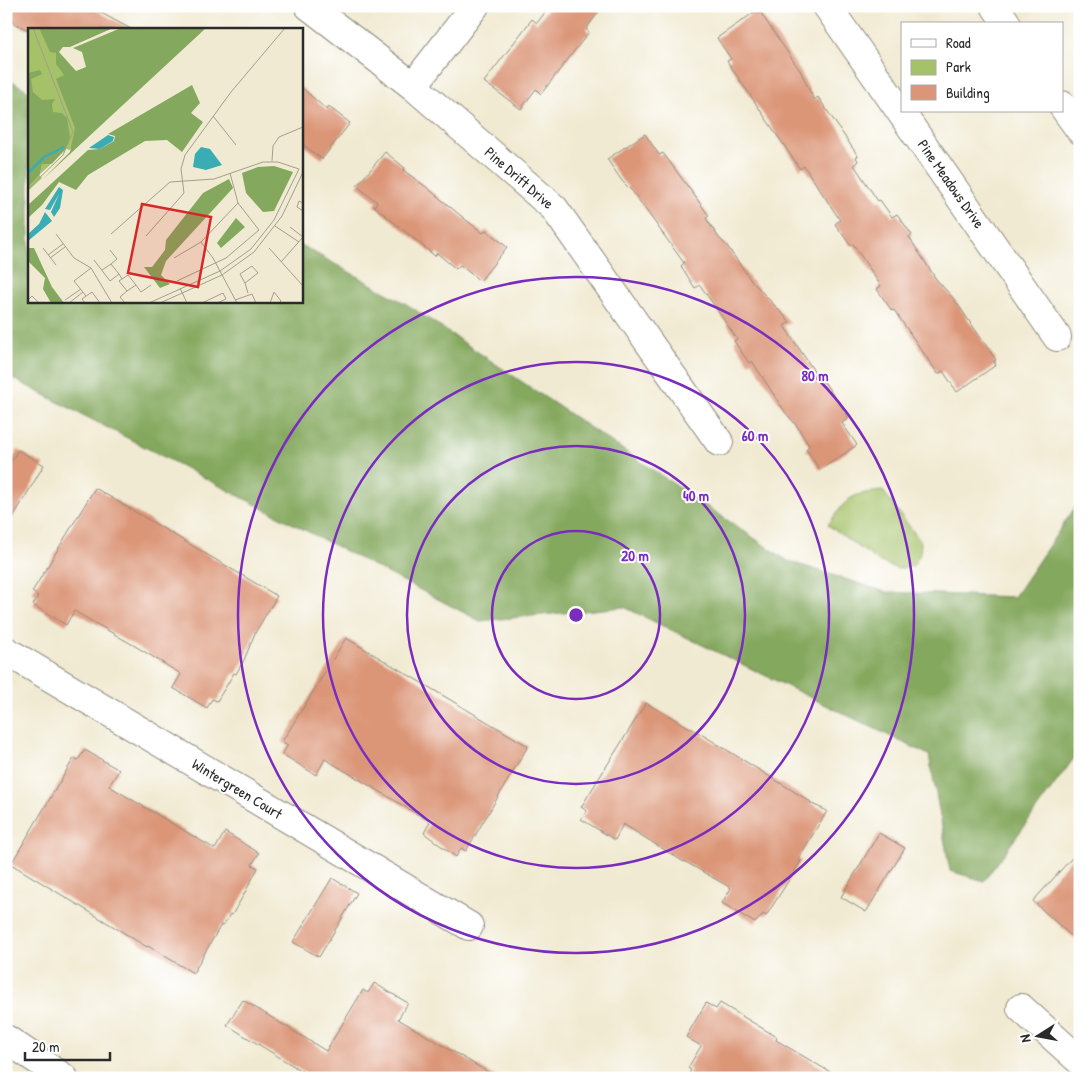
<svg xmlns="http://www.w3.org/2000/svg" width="1086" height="1084" viewBox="0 0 1086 1084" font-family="'Patrick Hand',sans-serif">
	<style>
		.green { fill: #a6c269; stroke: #68764a }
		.forest { fill: #84a85d; stroke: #586a44 }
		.building { fill: #db9577 }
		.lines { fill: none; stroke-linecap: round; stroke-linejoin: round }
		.minor-casing { stroke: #8e8a7e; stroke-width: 30 }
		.tertiary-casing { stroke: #8e8a7e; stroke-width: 30 }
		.minor { stroke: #fff; stroke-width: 28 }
		.tertiary { stroke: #fff; stroke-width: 28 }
		.ring { fill: none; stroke: #7b2cbf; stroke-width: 2.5 }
		.labels { text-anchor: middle; stroke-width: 4; stroke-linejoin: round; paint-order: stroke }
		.street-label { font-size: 15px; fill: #2b2b2b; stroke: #fff }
		.inset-river { fill: none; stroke: #3aacb4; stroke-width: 2.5 }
		.inset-road { fill: none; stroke: #a29e8f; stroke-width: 1 }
		.view { fill: #d62828; fill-opacity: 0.15; stroke: #d62828; stroke-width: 2.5 }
		.inset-edge { fill: none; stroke: #2b2b2b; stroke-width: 2.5 }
		.centre { fill: #7b2cbf; stroke: #fff; stroke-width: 2.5 }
		.ring-label { font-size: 15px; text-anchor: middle; font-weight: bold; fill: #7b2cbf; stroke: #fff; stroke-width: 4; stroke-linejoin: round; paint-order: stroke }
	</style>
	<rect width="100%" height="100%" fill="#fff"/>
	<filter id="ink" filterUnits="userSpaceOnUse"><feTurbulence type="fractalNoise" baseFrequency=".02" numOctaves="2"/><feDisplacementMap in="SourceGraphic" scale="10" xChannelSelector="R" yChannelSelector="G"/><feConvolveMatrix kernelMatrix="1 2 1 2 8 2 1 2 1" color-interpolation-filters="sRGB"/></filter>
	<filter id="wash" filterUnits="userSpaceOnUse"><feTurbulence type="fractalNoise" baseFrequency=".0096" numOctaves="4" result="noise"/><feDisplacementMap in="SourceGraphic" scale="20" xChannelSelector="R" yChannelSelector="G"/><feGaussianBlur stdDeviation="1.12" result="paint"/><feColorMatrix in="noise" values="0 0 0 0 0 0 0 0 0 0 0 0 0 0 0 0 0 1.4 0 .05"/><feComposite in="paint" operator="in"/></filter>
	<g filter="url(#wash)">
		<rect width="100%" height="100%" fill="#f1ead2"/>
		<!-- green -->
		<path class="green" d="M883 491 921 542 920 554 913 566 898 569 878 561 828 525C848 497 849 494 883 491Z"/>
		<!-- forest -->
		<polygon class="forest" points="6,78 29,91 29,301 301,301 301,245 408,305 788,561 886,592 1014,597 1080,500 1080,750 984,881 950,871 929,755 624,607 480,621 6,375"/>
		<g id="blocks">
			<!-- building -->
			<g class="building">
				<polygon points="6,6 88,6 131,29 26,29 6,19"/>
				<polygon points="550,6 603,6 586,29 589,32 541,94 536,89 521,109 484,82 532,19 537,23"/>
				<polygon points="756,11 758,14 760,12 801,72 814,100 818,97 858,156 856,157 858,161 854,165 878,201 880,200 892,217 897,214 912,235 909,237 936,279 954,299 996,360 994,361 996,365 957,392 943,371 938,374 894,310 892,311 877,289 881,286 853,244 851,246 835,224 840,220 804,166 800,169 727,61 731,59 717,38"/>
				<polygon points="301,87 327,110 329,107 350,123 322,159 301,143"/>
				<polygon points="645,134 659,155 663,153 697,199 709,216 706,218 719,238 727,246 750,279 790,322 784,326 818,377 820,376 849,418 842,423 857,445 820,470 806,449 809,446 797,426 785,412 752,361 749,363 734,341 737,339 700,285 695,288 681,266 684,263 633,192 622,181 607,159"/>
				<polygon points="385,152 405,168 403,170 425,186 466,220 483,233 486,230 507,247 480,281 460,265 456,269 437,253 435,256 374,206 377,202 357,186"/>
				<polygon points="18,450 44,465 6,529 6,470"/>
				<polygon points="95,488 277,596 255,633 244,660 236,674 234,673 217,701 212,699 207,708 173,688 181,674 135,646 74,611 66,625 33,605 38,596 32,592"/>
				<polygon points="346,638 528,746 466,851 461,848 456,857 424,833 430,822 384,794 325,759 316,775 282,754 288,745 282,742"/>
				<polygon points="646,703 701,734 811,802 810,803 827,811 798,859 801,861 766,916 763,914 755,923 722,903 731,888 684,861 684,862 623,824 615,840 581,819 587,811 581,807"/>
				<polygon points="85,750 119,770 109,786 215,849 225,832 259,853 252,865 258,868 243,896 232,915 230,914 223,926 221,925 193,973 148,946 147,947 11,864 74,758 78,760"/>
				<polygon points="879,833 905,848 866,912 841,897"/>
				<polygon points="1080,849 1080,944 1033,901"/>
				<polygon points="332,878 357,893 319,957 293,942"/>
				<polygon points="374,983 408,1003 398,1019 498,1078 313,1078 227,1025 243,1000 326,1051 363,990 368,993"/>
				<polygon points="706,1003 716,1009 720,1003 777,1037 776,1040 840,1078 687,1078 691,1070 688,1068 701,1046 686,1037"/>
			</g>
		</g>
	</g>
	<g filter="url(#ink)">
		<use href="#blocks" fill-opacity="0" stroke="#8e8a7e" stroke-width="1"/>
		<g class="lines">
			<defs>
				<g id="minor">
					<polyline points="309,6 413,86 554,208 719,442"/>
					<polyline points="827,6 1057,337"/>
					<polyline points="413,86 475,6"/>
					<polyline points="6,651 469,926"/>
					<polyline points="1021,1008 1080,1061"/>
				</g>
				<g id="tertiary">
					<polyline points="995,6 1007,24"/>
					<polyline points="1062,105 1080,130"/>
					<polyline points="6,1039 64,1078"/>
				</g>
			</defs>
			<!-- minor casing -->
			<use href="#minor" class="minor-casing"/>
			<!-- tertiary casing -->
			<use href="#tertiary" class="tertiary-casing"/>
			<!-- minor -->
			<use href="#minor" class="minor"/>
			<!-- tertiary -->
			<use href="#tertiary" class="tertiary"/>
		</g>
	</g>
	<!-- distance rings -->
	<g class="ring">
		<circle cx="576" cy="615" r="84"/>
		<circle cx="576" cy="615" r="169"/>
		<circle cx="576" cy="615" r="253"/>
		<circle cx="576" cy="615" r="338"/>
	</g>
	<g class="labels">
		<!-- street labels -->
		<g class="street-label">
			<text transform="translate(519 178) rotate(41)" y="5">Pine Drift Drive</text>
			<text transform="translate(951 184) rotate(55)" y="5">Pine Meadows Drive</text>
			<text transform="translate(237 789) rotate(31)" y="5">Wintergreen Court</text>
		</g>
	</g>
	<!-- overview -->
	<g transform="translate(28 28)">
		<rect width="275" height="275" fill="#f1ead2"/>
		<path d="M0 0H20L66 102 41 122 37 120 24 136 19 130 23 136 12 146 14 136 7 142 14 150 0 163Z" fill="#a6c269"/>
		<path d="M11 0H85L42 19H35L31 24 48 43 58 39 54 24 45 20 93 0H178L14 152 42 124 47 100 28 51 36 47 28 36V25L22 24ZM12 42 14 46 3 51 5 64 14 72 27 71 24 76 25 84 34 85 39 90 42 109 38 121 23 136H14L12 146 0 159V45ZM164 57 172 75 163 85 175 94 154 124 139 112 117 113 60 147 48 162 31 154 14 177 0 190V177L60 122 72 121 86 113 87 108 80 106ZM246 138 265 144 246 183 235 184 218 165 214 145 230 139ZM201 151 205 160 138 233 133 247 142 256 132 260 116 239H124L137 222 138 212 175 165ZM208 190 217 199 193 220 189 215ZM0 220H6L24 259 36 275H23L15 261 17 250 0 233Z" fill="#84a85d"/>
		<path d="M80 107 86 109 85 113 72 121 61 120ZM173 119 182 121 194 137 178 142 165 139 167 126ZM31 159 35 162 32 180 26 189 23 184 31 166 22 182 17 181ZM17 184 24 193 0 213V206L11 196Z" fill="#3aacb4"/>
		<path class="inset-river" d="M0 145 16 129 36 119"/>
		<path class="inset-road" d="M185 88 208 117M244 133 245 118 251 109 275 99M0 161 35 127 45 104 5 0M275 175 271 173 269 179 275 183M247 198 271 214M262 199 275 209M28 206 46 230 63 240 84 275M83 206 142 154 186 151 235 134H250L271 141 246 192 223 221 192 243 121 275M118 208 156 165 153 141 157 127 203 64 257 0M173 214 185 230 209 275M15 220 28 237M241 220 275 258M82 222 89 231 83 236M20 227 35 216M22 230 37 219M146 230 173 214 210 175M66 232 82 253 91 246 94 251 91 253 99 263 92 269 97 275M253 234 275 209M74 242 83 236 91 246M94 251 100 247 108 257 99 263M149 253 198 230 231 202 210 175 202 145M217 255 212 246 224 238 230 245 217 255 220 265M108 257 113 264 123 257M152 260 159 275M58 268 46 253 63 240M0 272 4 268 11 275M37 272 53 261M207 272 224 266 228 275M41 275 55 264M57 275 54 271 64 264 72 275M132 275 194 247 226 224 254 188 275 144M174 275 195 265 198 271 189 275M242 275 246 264 253 273 251 275"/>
		<path class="view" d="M114 176 183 189 170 259 100 245Z"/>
		<rect width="275" height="275" class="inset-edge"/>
	</g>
	<circle cx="576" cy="615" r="8" class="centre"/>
	<g class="ring-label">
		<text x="815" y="381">80 m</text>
		<text x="755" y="441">60 m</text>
		<text x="696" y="501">40 m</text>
		<text x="635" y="561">20 m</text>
	</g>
	<!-- margin -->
	<rect width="1086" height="1084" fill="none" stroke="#fff" stroke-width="25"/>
	<!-- legend -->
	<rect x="901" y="22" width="162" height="90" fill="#ffffff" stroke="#aaaaaa"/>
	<rect x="911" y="39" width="25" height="8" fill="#ffffff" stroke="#aaaaaa"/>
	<text x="946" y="48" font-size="15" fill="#2b2b2b">Road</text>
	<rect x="911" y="60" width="25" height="15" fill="#a6c269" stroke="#aaaaaa"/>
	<text x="946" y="72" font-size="15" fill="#2b2b2b">Park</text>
	<rect x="911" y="85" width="25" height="15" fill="#db9577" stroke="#aaaaaa"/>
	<text x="946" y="98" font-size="15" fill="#2b2b2b">Building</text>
	<!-- north arrow -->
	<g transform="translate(1038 1036) rotate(259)" stroke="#ffffff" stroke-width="4" paint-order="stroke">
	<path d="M0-4L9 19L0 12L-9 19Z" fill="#2b2b2b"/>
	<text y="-8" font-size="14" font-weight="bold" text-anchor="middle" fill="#2b2b2b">N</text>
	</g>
	<!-- scale -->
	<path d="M25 1052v8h85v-8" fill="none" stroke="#2b2b2b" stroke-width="2.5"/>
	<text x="32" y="1052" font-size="15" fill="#2b2b2b" stroke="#ffffff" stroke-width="4" paint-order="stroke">20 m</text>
</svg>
